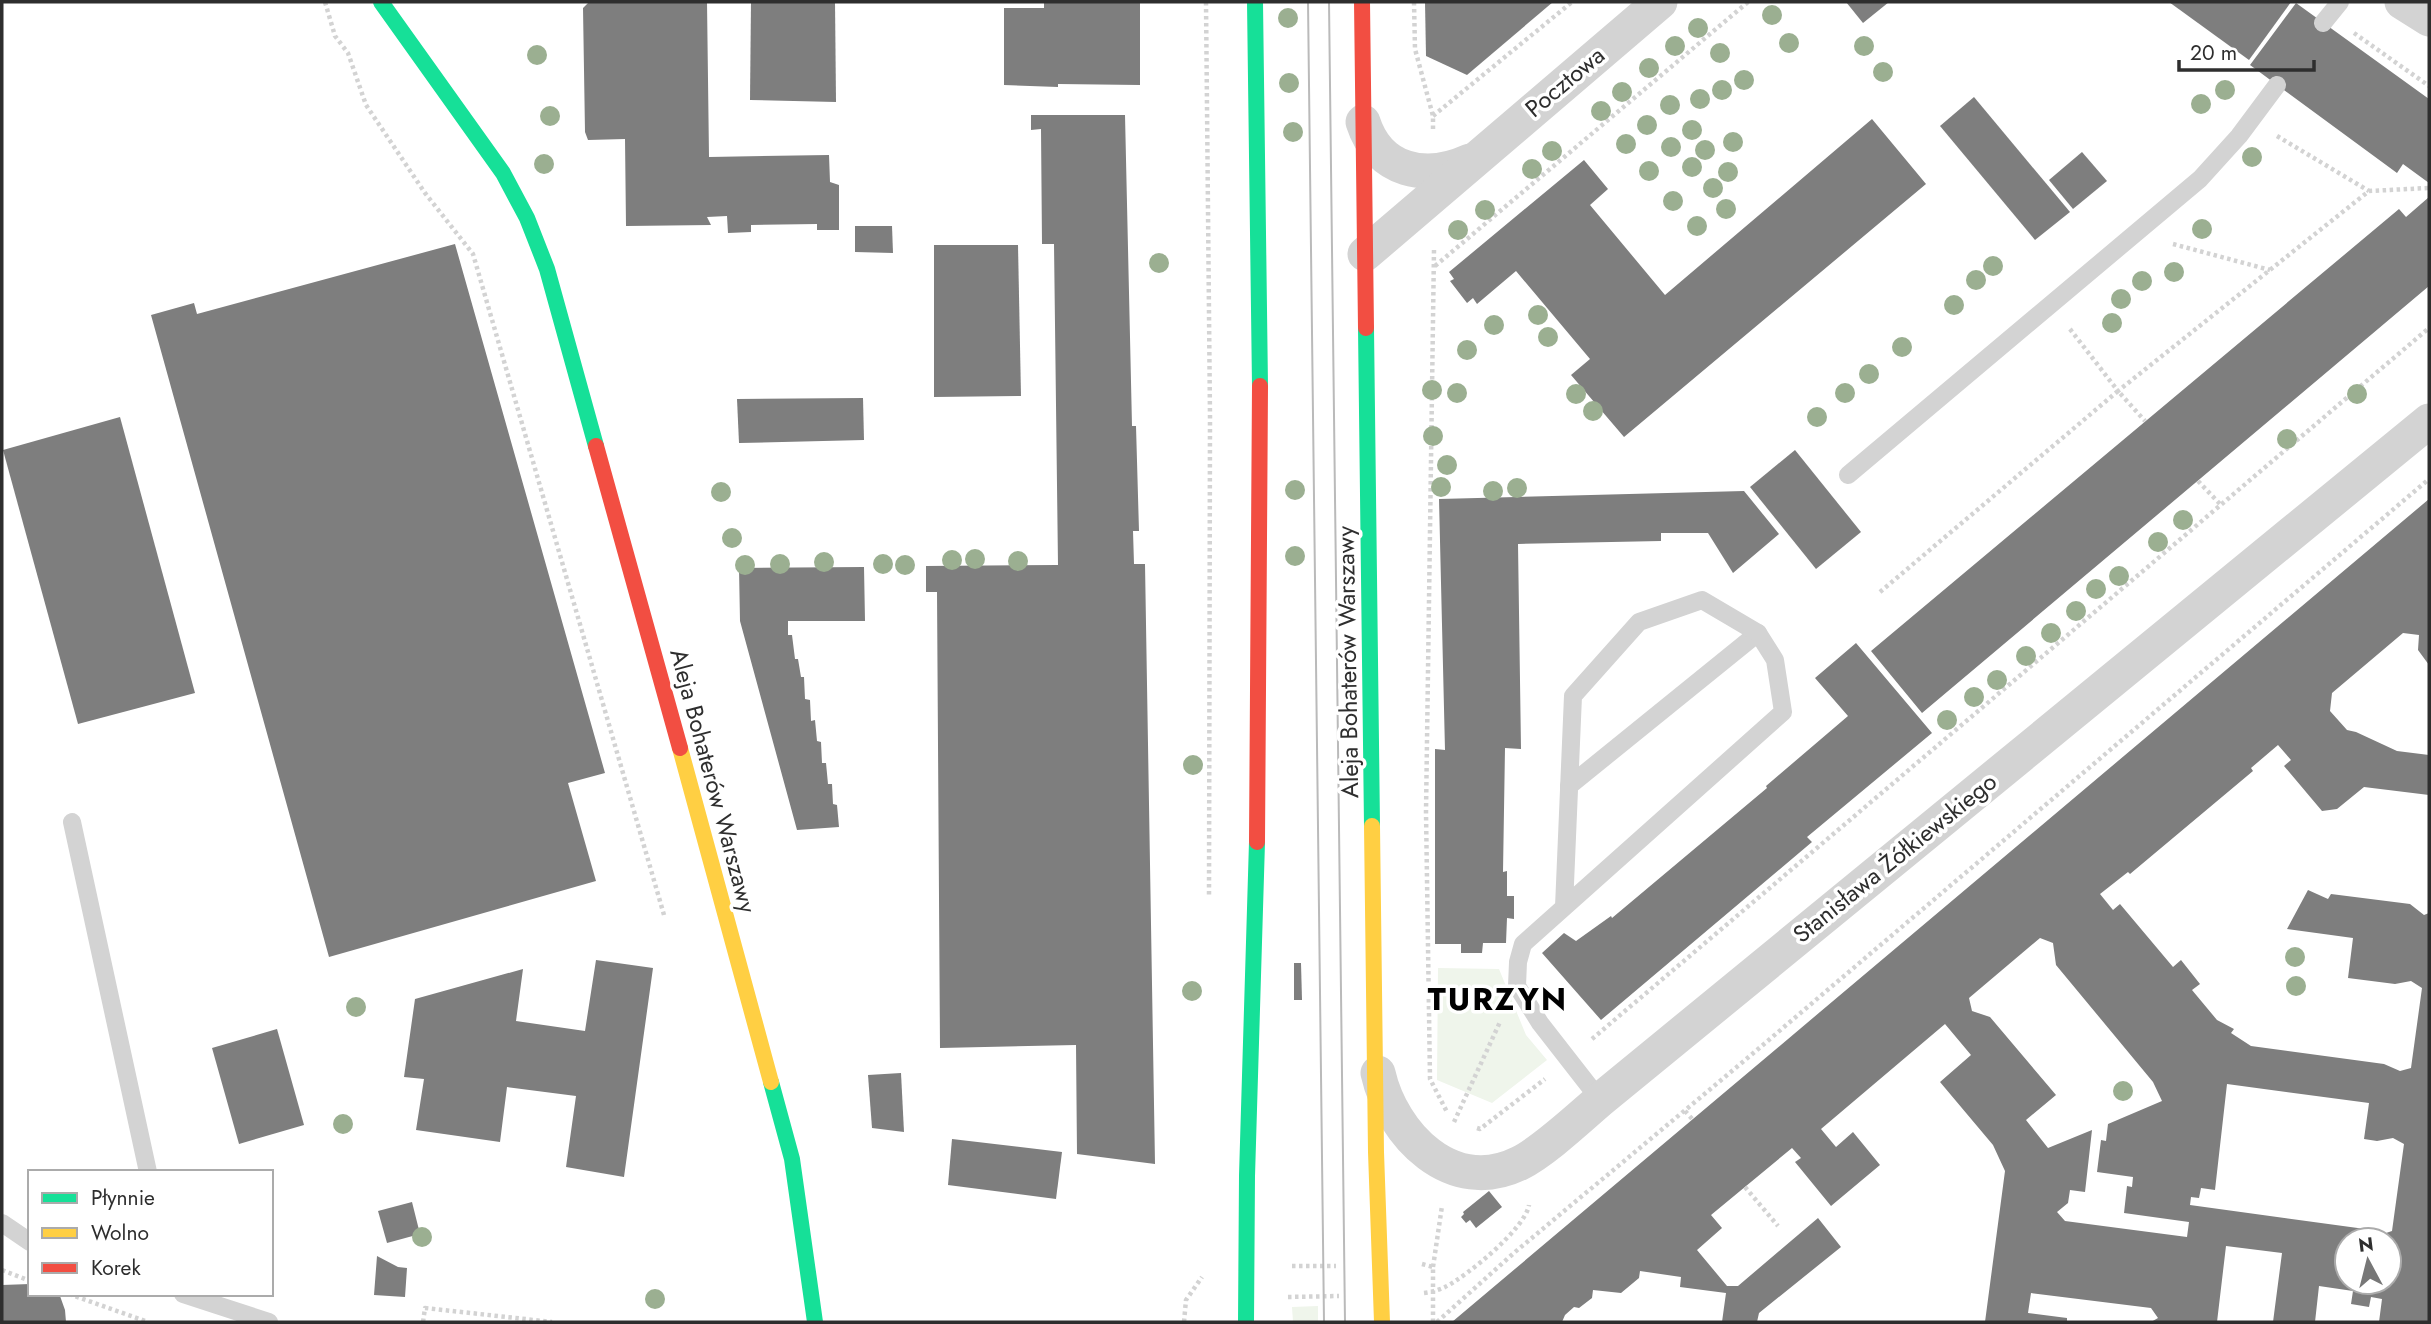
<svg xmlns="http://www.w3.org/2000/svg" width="2431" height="1324" viewBox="0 0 2431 1324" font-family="Jost,sans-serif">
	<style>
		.green { fill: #eff5eb }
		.building { fill: #7e7e7e; fill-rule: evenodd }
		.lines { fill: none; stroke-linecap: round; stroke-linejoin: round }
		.path { stroke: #d3d3d3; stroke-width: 4.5; stroke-dasharray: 3.5 3.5; stroke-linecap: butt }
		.lane { stroke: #d3d3d3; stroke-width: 18 }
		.street { stroke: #d3d3d3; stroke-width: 35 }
		.fast { stroke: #16e098; stroke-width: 16 }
		.slow { stroke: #ffcf43; stroke-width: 16 }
		.jam { stroke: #f24e42; stroke-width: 16 }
		.tram { stroke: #bababa; stroke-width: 2 }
		.tree { fill: #9baf91 }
		.labels { text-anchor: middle; stroke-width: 7; stroke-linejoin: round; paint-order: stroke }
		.street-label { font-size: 24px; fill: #2e2e2e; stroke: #fff }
		.district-label { font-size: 32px; font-weight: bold; letter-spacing: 2px; fill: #000; stroke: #fff }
	</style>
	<rect width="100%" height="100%" fill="#fff"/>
	<!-- green -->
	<g class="green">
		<polygon points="1438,968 1499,969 1526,1035 1547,1060 1492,1103 1437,1080"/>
		<polygon points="1318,1306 1318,1322 1293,1322 1292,1307"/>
	</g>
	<!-- building -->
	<g class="building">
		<polygon points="589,2 707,2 709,157 829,155 830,182 839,185 839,230 817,230 817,224 751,225 751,232 728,233 727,216 707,217 711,225 626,226 625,139 588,140 585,132 583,8"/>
		<polygon points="751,2 835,2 836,102 750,100"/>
		<polygon points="1044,2 1140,2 1140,85 1058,84 1058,87 1004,85 1004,8 1044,8"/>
		<polygon points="1425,2 1553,2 1467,75 1426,56"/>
		<polygon points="1846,2 1889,2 1863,23"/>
		<polygon points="2169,2 2291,2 2249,60"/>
		<polygon points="2296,3 2429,99 2429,183 2403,164 2397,173 2250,65"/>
		<polygon points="1974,97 2070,212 2035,240 1940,126"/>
		<polygon points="1031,115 1125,115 1132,426 1136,426 1139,531 1133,531 1134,564 1145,564 1155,1164 1077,1154 1076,1045 940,1048 937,592 926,592 926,566 1058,565 1054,244 1042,244 1041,129 1031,130"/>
		<polygon points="1872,119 1926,184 1624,437 1571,375 1590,359 1516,271 1477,304 1473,298 1467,303 1450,281 1454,279 1449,272 1584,160 1608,189 1590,205 1665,295"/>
		<polygon points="2082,152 2107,181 2073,209 2049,180"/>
		<polygon points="2429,197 2429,286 1922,713 1871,651 2399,209 2406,217"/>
		<polygon points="855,226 892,226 893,253 855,252"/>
		<polygon points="455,244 605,773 568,783 596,881 329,957 151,315 194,303 197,314"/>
		<polygon points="934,245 1018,245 1021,396 934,397"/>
		<polygon points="863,398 864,440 739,443 737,399"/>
		<polygon points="120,417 195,693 78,724 3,450"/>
		<polygon points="1795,450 1861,532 1816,569 1750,487"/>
		<polygon points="1744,491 1779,534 1733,573 1708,533 1661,533 1661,541 1518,544 1521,749 1505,748 1503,872 1507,871 1507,896 1514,896 1514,919 1507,918 1506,943 1483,943 1482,953 1461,953 1461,944 1435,944 1435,749 1445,750 1439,499"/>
		<path d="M2429 499V665L2418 650 2419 635 2403 633 2332 693 2330 711 2347 730 2356 732 2397 751 2429 755V795L2364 787 2337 809 2322 811 2284 766 2291 760 2278 745 2251 768 2253 771 2130 874 2128 872 2100 894 2113 910 2120 904 2173 967 2181 960 2200 984 2192 990 2217 1020 2234 1029 2231 1033 2251 1046 2384 1064 2400 1071 2411 1068 2422 988 2411 981 2395 984 2348 978 2353 938 2287 929 2308 890 2328 899 2331 894 2410 904 2424 915 2429 913V1322H2379L2382 1299 2371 1297 2369 1307 2351 1304 2353 1291 2319 1286 2315 1322H2273L2282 1253 2226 1246 2217 1322H2151L2158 1318 2151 1308 2031 1293 2028 1313 2067 1318V1322H1985L2005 1171 1993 1145 1940 1082 1971 1055 1945 1024 1821 1129 1836 1147 1853 1132 1880 1165 1831 1206 1795 1162 1801 1158 1792 1148 1711 1215 1722 1228 1697 1250 1727 1286H1738L1818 1218 1841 1247 1759 1313 1757 1322H1722L1726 1293 1680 1287 1681 1277 1640 1271 1639 1278 1621 1293 1593 1290 1592 1298 1579 1308 1574 1307 1565 1315 1562 1322H1452ZM2040 938 2053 943 2056 965 2153 1082 2162 1101 2108 1124 2106 1141 2101 1140 2097 1172 2133 1177 2132 1187 2127 1186 2124 1213 2189 1222 2187 1237 2065 1221 2057 1212 2068 1203 2070 1190 2085 1192 2092 1130 2048 1148 2026 1120 2056 1095 1990 1017 1972 1011 1969 998ZM2227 1084 2369 1103 2364 1139 2377 1141 2393 1138 2404 1144 2392 1231 2380 1235 2365 1229 2190 1205 2191 1197 2199 1198 2201 1188 2215 1190ZM2347 1240H2389V1282H2347Z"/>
		<polygon points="864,567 865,621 788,621 788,635 792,635 795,659 798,659 801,677 804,677 805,699 810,700 811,721 815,720 817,741 821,742 822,763 826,763 828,784 832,784 833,804 837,805 839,827 797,830 740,621 739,568"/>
		<polygon points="1856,643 1932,733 1807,837 1812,842 1601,1020 1542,953 1564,933 1576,941 1611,916 1612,918 1767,788 1766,786 1848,716 1815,678"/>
		<polygon points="596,960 653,968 624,1177 566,1167 576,1096 507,1087 500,1142 416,1130 424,1079 404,1077 415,999 523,969 516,1021 585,1031"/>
		<polygon points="1294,963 1301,963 1302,1000 1294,1000"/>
		<polygon points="277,1029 304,1125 239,1144 212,1048"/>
		<polygon points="901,1073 904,1132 872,1128 868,1075"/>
		<polygon points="952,1139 1062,1152 1056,1199 948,1185"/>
		<polygon points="1489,1191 1502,1207 1476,1228 1470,1220 1466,1223 1461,1217 1464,1214 1463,1212"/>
		<polygon points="412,1202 420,1234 387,1243 378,1211"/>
		<polygon points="377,1256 398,1267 407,1268 405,1297 374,1295"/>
		<polygon points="30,1284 30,1294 60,1296 65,1310 66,1322 2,1322 2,1285"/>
	</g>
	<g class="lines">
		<!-- path -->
		<g class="path">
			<polyline points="325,2 335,36 348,53 366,105 425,193 473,254 664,915"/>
			<polyline points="1206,2 1210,417 1209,897"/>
			<polyline points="1414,2 1415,49 1433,116 1433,129"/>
			<polyline points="2354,33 2429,86"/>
			<polyline points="1433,116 1572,2"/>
			<polyline points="2277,136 2369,191"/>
			<polyline points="2173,244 2270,270"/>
			<polyline points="1434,250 1426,812 1430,1079 1447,1112"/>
			<polyline points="1435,266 1748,2"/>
			<polyline points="2070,329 2118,391 2369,191 2428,188"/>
			<polyline points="2198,481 2221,505"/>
			<polyline points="1880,592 2118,391 2145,421"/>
			<polyline points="1592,1039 2429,328"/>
			<polyline points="1685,1111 1693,1120"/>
			<polyline points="1454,1122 1500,1022"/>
			<polyline points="1477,1128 1480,1129 1545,1079"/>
			<polyline points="1745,1187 1778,1226"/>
			<polyline points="1422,1264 1433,1267 1433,1322"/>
			<polyline points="1292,1266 1336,1266"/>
			<polyline points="1433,1267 1442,1206"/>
			<polyline points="2,1270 30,1281"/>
			<path d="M1424 1293C1432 1292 1439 1290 1445 1287 1467 1276 1525 1229 1529 1205"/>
			<polyline points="69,1294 148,1322"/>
			<polyline points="1288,1297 1339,1296"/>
			<polyline points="423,1322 425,1308 552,1322"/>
			<polyline points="1184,1322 1186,1300 1202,1277"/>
			<polyline points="1437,1322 1515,1252 1744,1061 2429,479"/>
		</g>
		<!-- lane -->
		<g class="lane">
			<polyline points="2323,23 2340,2"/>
			<polyline points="1848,475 2200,179 2239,136 2277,85"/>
			<polyline points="1569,786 1758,633"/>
			<polyline points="72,822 148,1172"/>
			<polyline points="1564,907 1573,696 1639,622 1702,600 1758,633 1775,660 1783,712 1523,944 1518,962 1517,986 1540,1023 1600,1100"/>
			<polyline points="2,1223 30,1242"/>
			<polyline points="183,1294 269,1322"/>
		</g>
		<!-- street -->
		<g class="street">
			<polyline points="2402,2 2429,19"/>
			<path d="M1363 122C1379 172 1426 181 1470 161"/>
			<polyline points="1365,254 1660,2"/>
			<path d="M1378 1073C1392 1135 1452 1197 1520 1163 1544 1151 1579 1118 1600 1100L2429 421"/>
		</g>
		<!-- fast -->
		<g class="fast">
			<polyline points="381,2 503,173 527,218 547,269 596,446"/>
			<polyline points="1255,2 1260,386"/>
			<polyline points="1366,328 1372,826"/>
			<polyline points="771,1082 792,1159 815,1322"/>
			<polyline points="1246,1322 1247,1176 1257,842"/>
		</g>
		<!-- slow -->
		<g class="slow">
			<polyline points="680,748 771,1082"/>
			<polyline points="1372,826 1376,1152 1382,1322"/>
		</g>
		<!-- jam -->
		<g class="jam">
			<polyline points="1362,2 1366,328"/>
			<polyline points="596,446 680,748"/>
			<polyline points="1257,842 1260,386"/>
		</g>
		<!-- tram -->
		<g class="tram">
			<polyline points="1308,2 1324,1322"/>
			<polyline points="1329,2 1345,1322"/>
		</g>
	</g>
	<!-- trees -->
	<g class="tree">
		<circle cx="1772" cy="15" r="10"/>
		<circle cx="1288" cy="18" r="10"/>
		<circle cx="1698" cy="28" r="10"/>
		<circle cx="1789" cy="43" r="10"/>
		<circle cx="1675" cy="46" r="10"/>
		<circle cx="1864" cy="46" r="10"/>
		<circle cx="1720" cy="53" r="10"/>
		<circle cx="537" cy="55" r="10"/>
		<circle cx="1649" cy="68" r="10"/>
		<circle cx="1883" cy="72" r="10"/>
		<circle cx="1744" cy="80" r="10"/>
		<circle cx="1289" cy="83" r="10"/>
		<circle cx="1722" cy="90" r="10"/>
		<circle cx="2225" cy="90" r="10"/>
		<circle cx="1622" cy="92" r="10"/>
		<circle cx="1700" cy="99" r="10"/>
		<circle cx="2201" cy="104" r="10"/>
		<circle cx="1670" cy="105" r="10"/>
		<circle cx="1601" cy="111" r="10"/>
		<circle cx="550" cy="116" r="10"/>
		<circle cx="1647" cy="125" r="10"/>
		<circle cx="1692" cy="130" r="10"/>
		<circle cx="1293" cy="132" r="10"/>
		<circle cx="1733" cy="142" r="10"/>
		<circle cx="1626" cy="144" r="10"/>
		<circle cx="1671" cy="147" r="10"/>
		<circle cx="1705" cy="150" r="10"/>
		<circle cx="1552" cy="151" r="10"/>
		<circle cx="2252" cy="157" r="10"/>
		<circle cx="544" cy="164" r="10"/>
		<circle cx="1692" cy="167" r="10"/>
		<circle cx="1532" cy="169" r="10"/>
		<circle cx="1649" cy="171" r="10"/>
		<circle cx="1728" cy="172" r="10"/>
		<circle cx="1713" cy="188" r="10"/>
		<circle cx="1673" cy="201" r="10"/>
		<circle cx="1726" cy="209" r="10"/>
		<circle cx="1485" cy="210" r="10"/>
		<circle cx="1697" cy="226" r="10"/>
		<circle cx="2202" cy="229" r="10"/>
		<circle cx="1458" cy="230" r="10"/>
		<circle cx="1159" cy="263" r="10"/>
		<circle cx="1993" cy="266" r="10"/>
		<circle cx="2174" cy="272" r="10"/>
		<circle cx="1976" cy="280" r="10"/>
		<circle cx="2142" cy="281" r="10"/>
		<circle cx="2121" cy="299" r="10"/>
		<circle cx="1954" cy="305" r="10"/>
		<circle cx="1538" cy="315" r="10"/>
		<circle cx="2112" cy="323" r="10"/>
		<circle cx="1494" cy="325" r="10"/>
		<circle cx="1548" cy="337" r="10"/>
		<circle cx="1902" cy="347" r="10"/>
		<circle cx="1467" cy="350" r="10"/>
		<circle cx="1869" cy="374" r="10"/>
		<circle cx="1432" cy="390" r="10"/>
		<circle cx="1457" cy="393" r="10"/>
		<circle cx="1845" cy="393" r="10"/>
		<circle cx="1576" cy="394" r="10"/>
		<circle cx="2357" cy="394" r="10"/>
		<circle cx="1593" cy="411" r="10"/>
		<circle cx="1817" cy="417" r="10"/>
		<circle cx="1433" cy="436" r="10"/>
		<circle cx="2287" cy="439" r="10"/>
		<circle cx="1447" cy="465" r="10"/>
		<circle cx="1441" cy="487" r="10"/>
		<circle cx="1517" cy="488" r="10"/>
		<circle cx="1295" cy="490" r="10"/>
		<circle cx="1493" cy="491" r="10"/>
		<circle cx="721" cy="492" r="10"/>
		<circle cx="2183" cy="520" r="10"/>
		<circle cx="732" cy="538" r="10"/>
		<circle cx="2158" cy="542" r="10"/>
		<circle cx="1295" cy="556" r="10"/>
		<circle cx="975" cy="559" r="10"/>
		<circle cx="952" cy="560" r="10"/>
		<circle cx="1018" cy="561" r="10"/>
		<circle cx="824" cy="562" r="10"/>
		<circle cx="780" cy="564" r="10"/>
		<circle cx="883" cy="564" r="10"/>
		<circle cx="745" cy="565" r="10"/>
		<circle cx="905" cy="565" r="10"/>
		<circle cx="2119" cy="576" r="10"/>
		<circle cx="2096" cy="589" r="10"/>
		<circle cx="2076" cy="611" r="10"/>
		<circle cx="2051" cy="633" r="10"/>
		<circle cx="2026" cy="656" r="10"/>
		<circle cx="1997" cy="680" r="10"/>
		<circle cx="1974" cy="697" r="10"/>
		<circle cx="1947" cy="720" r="10"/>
		<circle cx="1193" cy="765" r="10"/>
		<circle cx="2295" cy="957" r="10"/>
		<circle cx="2296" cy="986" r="10"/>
		<circle cx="1192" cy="991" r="10"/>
		<circle cx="356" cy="1007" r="10"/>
		<circle cx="2123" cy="1091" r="10"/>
		<circle cx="343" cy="1124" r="10"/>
		<circle cx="422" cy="1237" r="10"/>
		<circle cx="655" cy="1299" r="10"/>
	</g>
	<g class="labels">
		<!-- street labels -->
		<g class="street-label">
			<text transform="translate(1565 82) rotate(-40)" y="8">Pocztowa</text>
			<text transform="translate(1348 662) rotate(-91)" y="8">Aleja Bohaterów Warszawy</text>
			<text transform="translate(713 781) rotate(75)" y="8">Aleja Bohaterów Warszawy</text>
			<text transform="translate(1895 858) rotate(-39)" y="8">Stanisława Żółkiewskiego</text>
		</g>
		<!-- district labels -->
		<g class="district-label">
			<text x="1498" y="1010">TURZYN</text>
		</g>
	</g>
	<!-- border -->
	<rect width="2431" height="1324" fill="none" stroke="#2e2e2e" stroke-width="7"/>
	<!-- legend -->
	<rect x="28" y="1170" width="245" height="126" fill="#ffffff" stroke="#ababab" stroke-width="2"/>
	<rect x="42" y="1193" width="35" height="10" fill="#16e098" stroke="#ababab" stroke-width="2"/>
	<text x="91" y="1205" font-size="21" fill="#2e2e2e">Płynnie</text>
	<rect x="42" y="1228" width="35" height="10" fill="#ffcf43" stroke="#ababab" stroke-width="2"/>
	<text x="91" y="1240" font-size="21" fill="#2e2e2e">Wolno</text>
	<rect x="42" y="1263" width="35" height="10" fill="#f24e42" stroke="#ababab" stroke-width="2"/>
	<text x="91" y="1275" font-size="21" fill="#2e2e2e">Korek</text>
	<!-- north arrow -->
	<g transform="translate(2368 1261) rotate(353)"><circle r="33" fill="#ffffff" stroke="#ababab" stroke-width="2"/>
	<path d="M0-5L12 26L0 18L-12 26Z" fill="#777777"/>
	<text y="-10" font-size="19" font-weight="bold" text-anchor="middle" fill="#2e2e2e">N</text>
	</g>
	<!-- scale -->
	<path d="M2179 60v10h135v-10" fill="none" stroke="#2e2e2e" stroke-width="3.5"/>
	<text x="2190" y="60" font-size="21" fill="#2e2e2e" stroke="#ffffff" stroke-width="5" paint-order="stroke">20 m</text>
</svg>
